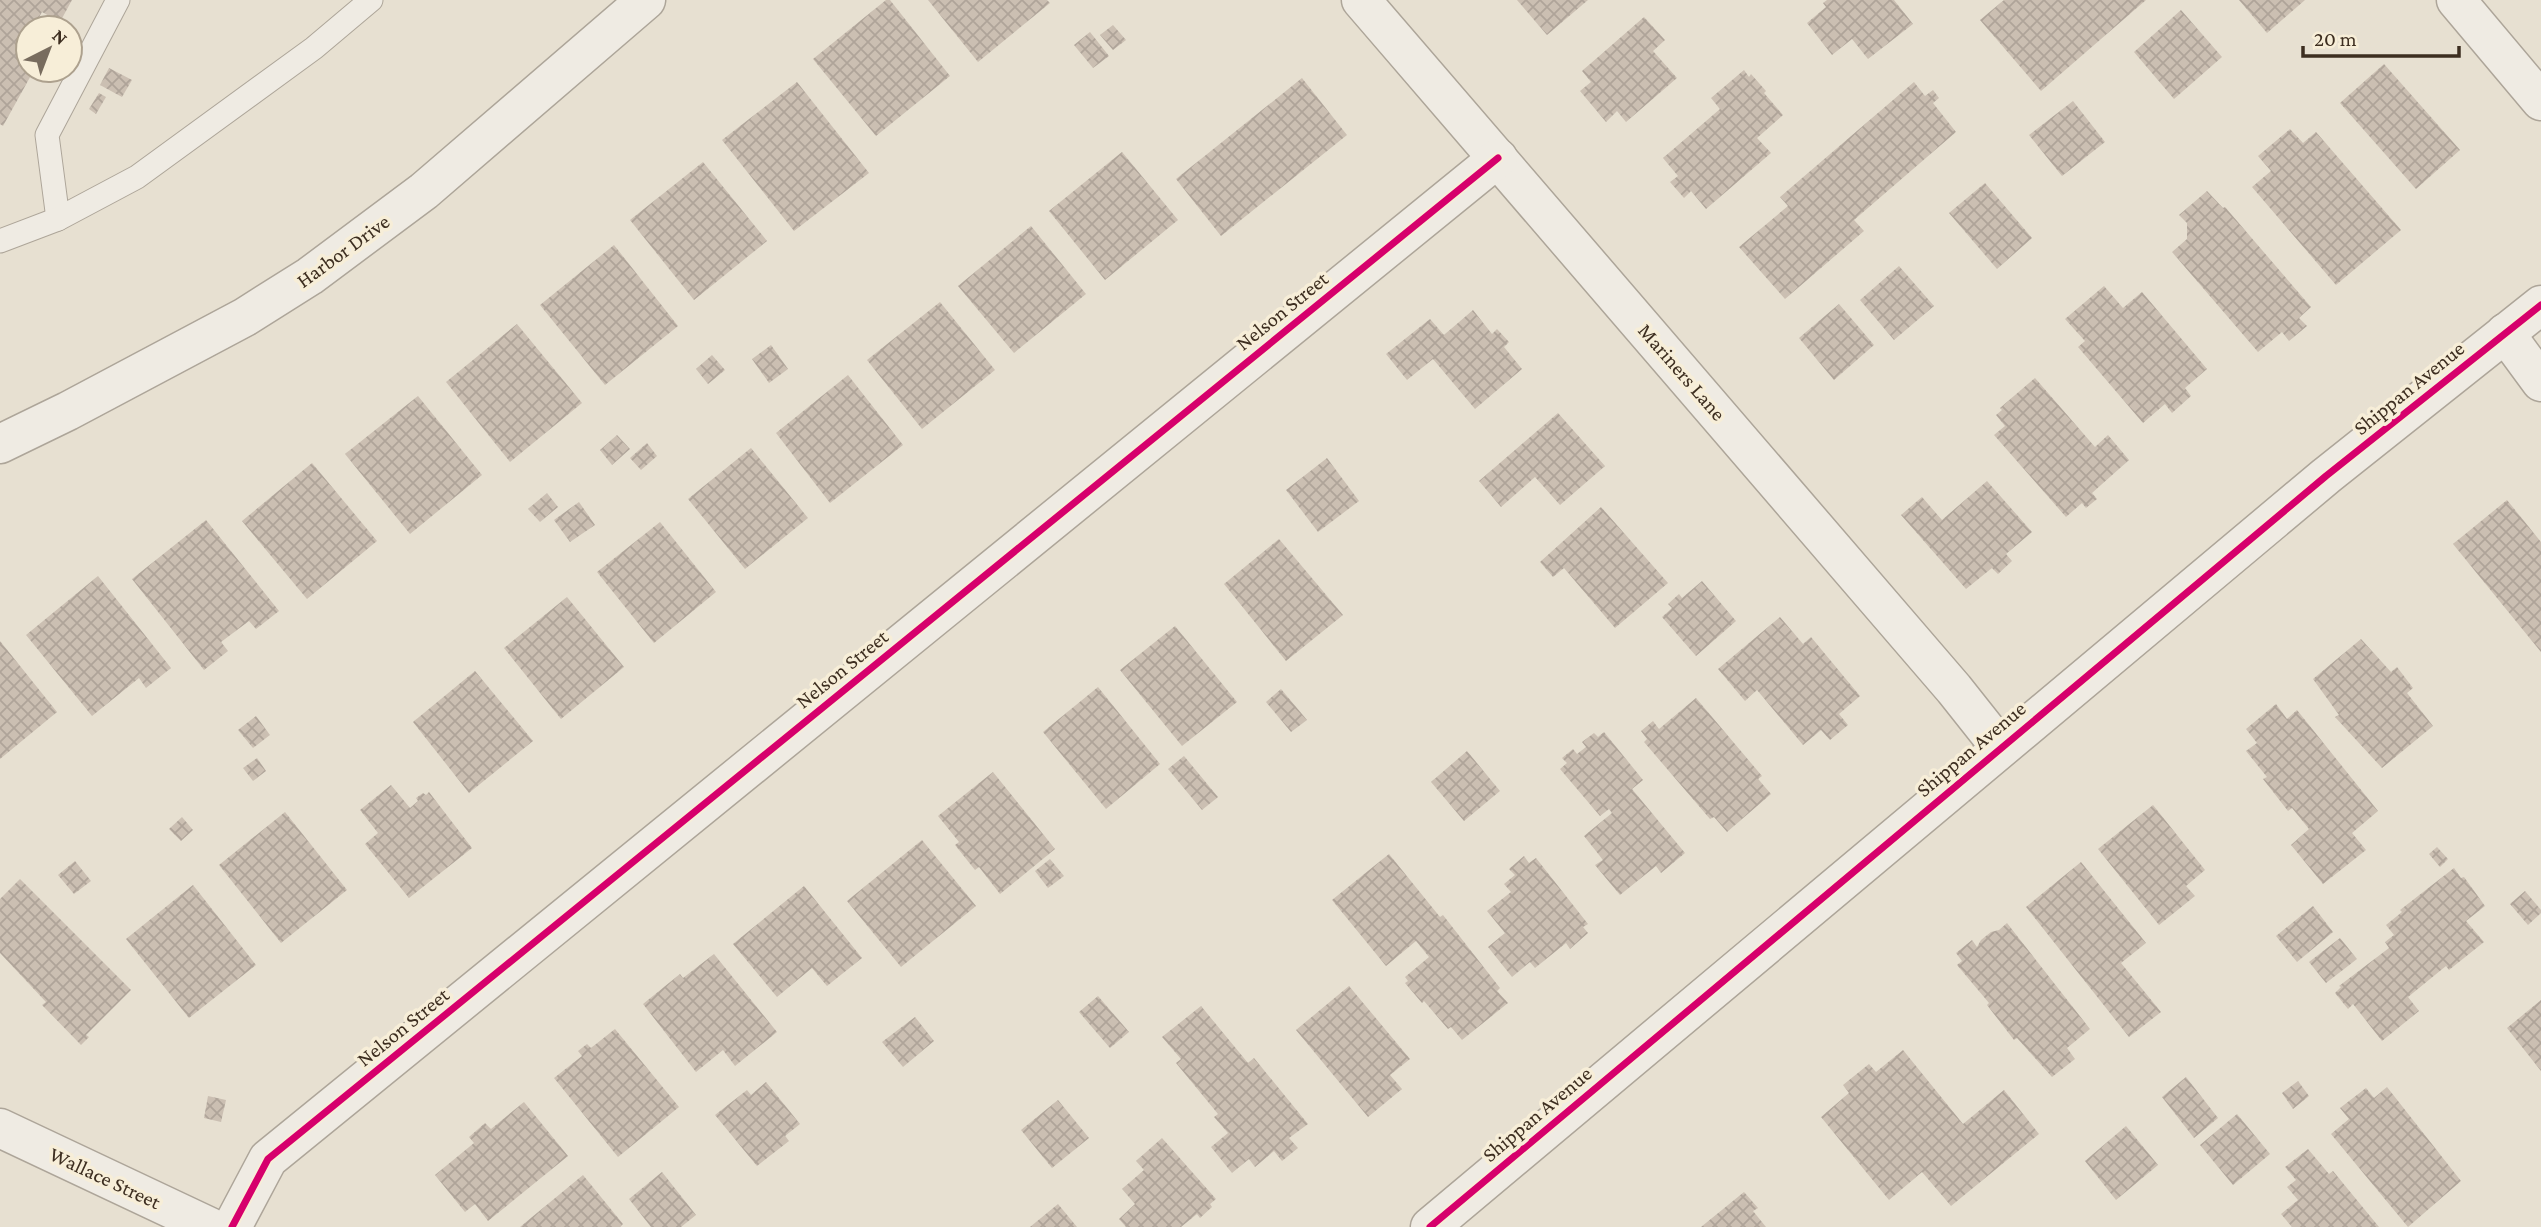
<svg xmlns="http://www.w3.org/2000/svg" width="2541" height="1227" viewBox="0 0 2541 1227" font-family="'Crimson Pro',serif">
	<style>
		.building { fill: url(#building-cross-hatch) }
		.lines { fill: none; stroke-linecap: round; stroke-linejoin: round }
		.lane-casing { stroke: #ada599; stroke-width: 25 }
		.street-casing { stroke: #ada599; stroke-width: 41 }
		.lane { stroke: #efebe3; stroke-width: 23 }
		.street { stroke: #efebe3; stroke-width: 38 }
		.cycleway-casing { stroke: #f7eed8; stroke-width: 11 }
		.cycleway { stroke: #d6006c; stroke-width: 7 }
		.labels { text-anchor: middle; stroke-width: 7; stroke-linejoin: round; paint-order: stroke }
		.street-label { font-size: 21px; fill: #3d2e20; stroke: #f7eed8 }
	</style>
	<defs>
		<pattern id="building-cross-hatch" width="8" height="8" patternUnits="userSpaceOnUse" patternTransform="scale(1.75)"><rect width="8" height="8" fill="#cbbfb2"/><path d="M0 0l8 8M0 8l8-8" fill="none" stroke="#afa499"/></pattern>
	</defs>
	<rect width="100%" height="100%" fill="#e7e0d1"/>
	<!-- building -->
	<g class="building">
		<polygon points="0,0 72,0 60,22 42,12 33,28 28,28 28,37 20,50 28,55 28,70 34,70 3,126 0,124"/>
		<polygon points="886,0 890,0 950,76 876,136 813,59"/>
		<polygon points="928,0 1047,0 1050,3 978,62"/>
		<polygon points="1517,0 1588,0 1547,35"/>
		<polygon points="1827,0 1894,0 1913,24 1868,59 1852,39 1832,55 1807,23 1826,7 1823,3"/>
		<polygon points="2004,0 2146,0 2041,91 1980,20"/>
		<polygon points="2239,0 2305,0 2267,33"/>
		<polygon points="2181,10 2222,57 2174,99 2134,52"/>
		<polygon points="1644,17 1665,40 1653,51 1677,78 1626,122 1617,111 1606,122 1580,91 1591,82 1582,71"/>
		<polygon points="1113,25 1126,40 1113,50 1100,35"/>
		<polygon points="1090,32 1109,56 1093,68 1074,45"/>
		<polygon points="2384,64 2460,150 2416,189 2340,103"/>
		<polygon points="109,68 132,80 122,97 100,85"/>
		<polygon points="1744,70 1749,77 1751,74 1766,91 1764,93 1783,115 1757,138 1771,153 1706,209 1691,191 1684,198 1670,182 1678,176 1663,158 1720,109 1711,98"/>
		<polygon points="1302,78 1347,135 1221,236 1176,179"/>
		<polygon points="797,82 869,173 794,231 722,140"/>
		<polygon points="1914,82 1925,96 1933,90 1939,98 1933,103 1956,132 1854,220 1864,231 1785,299 1739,247 1788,206 1780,197"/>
		<polygon points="99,93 106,97 96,114 89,109"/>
		<polygon points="2073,101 2105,142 2062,176 2029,135"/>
		<polygon points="2290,129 2303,143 2316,132 2401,230 2336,285 2252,187 2271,171 2258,156"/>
		<polygon points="1122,152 1178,220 1105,280 1049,211"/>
		<polygon points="703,162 767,241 694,300 630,220"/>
		<polygon points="1985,183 2032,238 1997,269 1949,213"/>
		<polygon points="2207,191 2223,208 2225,207 2311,307 2299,318 2307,326 2289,341 2282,332 2258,352 2172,252 2187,239 2187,223 2179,215"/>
		<polygon points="1031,226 1086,294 1014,353 958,286"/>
		<polygon points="614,245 678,326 605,385 540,305"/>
		<polygon points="1899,266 1934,306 1894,340 1860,300"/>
		<polygon points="2104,286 2123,308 2142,292 2207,369 2185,388 2191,396 2172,413 2165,404 2143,423 2078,347 2085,341 2065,319"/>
		<polygon points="940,302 995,370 922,429 867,360"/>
		<polygon points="1839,304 1874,345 1834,380 1799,338"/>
		<polygon points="1473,310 1492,334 1497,329 1509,342 1504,347 1522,369 1475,409 1433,359 1407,380 1386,354 1430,319 1444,335"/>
		<polygon points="517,324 582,403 510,462 446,382"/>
		<polygon points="771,345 788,369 769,383 752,359"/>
		<polygon points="712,355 725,370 708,384 696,369"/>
		<polygon points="848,375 903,445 830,503 776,433"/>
		<polygon points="2035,378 2095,447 2108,435 2129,460 2092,493 2097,499 2086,508 2082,503 2066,517 1994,435 2005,426 1996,415 2002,410 2000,408"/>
		<polygon points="418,396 482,475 410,534 345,454"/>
		<polygon points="1558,413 1605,466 1560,505 1535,477 1501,507 1479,481"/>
		<polygon points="617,435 630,449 612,465 600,450"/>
		<polygon points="647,443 657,456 641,470 630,458"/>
		<polygon points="751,448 808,518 745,569 688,499"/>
		<polygon points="1327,458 1359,501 1318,532 1286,490"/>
		<polygon points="312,463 377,541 307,599 242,521"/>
		<polygon points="1987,481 2032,532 2006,554 2012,561 1998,574 1992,568 1966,589 1901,515 1922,497 1942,520"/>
		<polygon points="547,493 558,507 540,522 528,509"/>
		<polygon points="2507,500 2541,542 2541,652 2453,544"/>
		<polygon points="579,502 595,525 570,542 554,520"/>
		<polygon points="1601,507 1668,583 1615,628 1564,568 1553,577 1540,562"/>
		<polygon points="206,520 279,611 256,629 249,621 221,642 228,651 204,670 132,579"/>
		<polygon points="660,522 716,592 654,643 597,572"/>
		<polygon points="1279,539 1343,615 1286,661 1224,584"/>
		<polygon points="98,576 171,668 146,688 139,678 92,716 26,635"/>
		<polygon points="1702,581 1736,621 1696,656 1662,617 1672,608 1668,604 1679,594 1682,598"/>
		<polygon points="567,597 624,667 561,719 504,648"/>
		<polygon points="1780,617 1803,644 1811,637 1860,696 1839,714 1848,725 1830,740 1821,730 1803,745 1757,690 1745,701 1718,669"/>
		<polygon points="1175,626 1237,702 1182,746 1120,670"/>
		<polygon points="2361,639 2391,672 2397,667 2413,688 2407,693 2433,726 2382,768 2335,717 2339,715 2313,679"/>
		<polygon points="0,641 57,712 0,759"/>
		<polygon points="475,671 533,741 469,793 413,722"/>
		<polygon points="1098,687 1160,764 1106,809 1043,732"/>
		<polygon points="1281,689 1307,720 1291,732 1266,702"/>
		<polygon points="1696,698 1762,776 1758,779 1771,794 1727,832 1714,817 1710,819 1644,742 1647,739 1641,731 1653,721 1659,729"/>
		<polygon points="2276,704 2287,719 2297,710 2378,811 2352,833 2366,850 2323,884 2291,845 2309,829 2292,808 2288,811 2263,779 2267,777 2246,751 2257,743 2246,729"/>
		<polygon points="256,716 270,735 253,748 238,730"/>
		<polygon points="1604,732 1643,780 1632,789 1685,853 1661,873 1656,866 1620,895 1595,865 1603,860 1584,836 1612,813 1609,809 1600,816 1560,769 1567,763 1562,758 1573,749 1577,754 1586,747 1582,742 1594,733 1598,737"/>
		<polygon points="1467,751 1500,791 1464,821 1431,782"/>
		<polygon points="1184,756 1218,797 1202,810 1168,769"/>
		<polygon points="257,758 266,771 253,781 243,768"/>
		<polygon points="993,772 1055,849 1000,894 979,867 975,870 955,845 959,842 938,816"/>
		<polygon points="391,785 410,808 418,801 416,798 423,793 426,795 429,792 472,848 409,898 365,844 378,833 360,810"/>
		<polygon points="2153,805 2205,870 2186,886 2195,896 2159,925 2098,849"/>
		<polygon points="285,812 347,890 281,943 219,865"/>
		<polygon points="182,817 193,830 181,841 169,829"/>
		<polygon points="922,840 976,906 901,967 847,901"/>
		<polygon points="2437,847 2448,859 2440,867 2429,854"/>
		<polygon points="1389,854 1440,917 1443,915 1500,988 1497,991 1508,1003 1462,1040 1451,1027 1448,1029 1424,1001 1422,1003 1405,983 1408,981 1405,977 1429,957 1416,941 1386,966 1332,900"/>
		<polygon points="1524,856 1529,863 1536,858 1588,924 1583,927 1588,933 1570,949 1566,943 1535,968 1530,962 1512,977 1488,947 1505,933 1487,911 1511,892 1504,884 1515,875 1509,869"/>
		<polygon points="1050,859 1064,876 1048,888 1035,871"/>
		<polygon points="75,861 91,881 74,894 58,875"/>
		<polygon points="2081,862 2146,943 2121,963 2161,1012 2129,1037 2026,907"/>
		<polygon points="2454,868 2461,878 2464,877 2485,906 2466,921 2484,942 2449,970 2446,966 2408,997 2419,1011 2382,1041 2353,1004 2348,1009 2335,993 2341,987 2339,986 2389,948 2385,942 2394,935 2386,925 2402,912 2400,910"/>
		<polygon points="20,879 131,990 86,1035 89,1037 81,1045 42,1005 46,1002 0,953 0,899"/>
		<polygon points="193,885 256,965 189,1018 126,939"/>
		<polygon points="804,886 862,958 827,986 812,968 777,997 733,944"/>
		<polygon points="2525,891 2541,910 2541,913 2528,925 2510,904"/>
		<polygon points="2313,906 2333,932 2297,962 2276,936"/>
		<polygon points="2007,923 2090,1029 2067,1048 2075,1059 2052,1077 2017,1038 2014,1040 1987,1005 1989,1003 1957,965 1962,961 1956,953 1972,940 1977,947 1981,940 1991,932 1999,930"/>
		<polygon points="2340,938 2357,959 2326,983 2309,962"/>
		<polygon points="714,954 777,1032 735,1066 723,1050 696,1072 643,1004 680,974 683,978"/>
		<polygon points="1349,986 1410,1059 1390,1075 1402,1089 1368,1117 1296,1030"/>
		<polygon points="1098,996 1129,1032 1110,1048 1079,1012"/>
		<polygon points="2541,1000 2541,1071 2507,1028"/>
		<polygon points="1201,1006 1248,1063 1254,1058 1308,1124 1289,1138 1298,1148 1282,1161 1274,1151 1255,1167 1249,1159 1232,1173 1211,1147 1228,1133 1214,1117 1218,1114 1176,1063 1181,1059 1162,1037"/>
		<polygon points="915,1017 934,1041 903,1067 882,1042"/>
		<polygon points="615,1029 679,1107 618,1157 554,1078 582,1056 578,1051 587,1044 591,1048"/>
		<polygon points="1903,1050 1963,1124 2004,1090 2039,1134 1951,1206 1922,1172 1889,1200 1821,1117 1849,1093 1843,1085 1869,1064 1876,1072"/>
		<polygon points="2186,1077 2218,1118 2194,1138 2162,1097"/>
		<polygon points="2298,1081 2309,1096 2293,1109 2282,1093"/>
		<polygon points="766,1082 800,1124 785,1136 789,1141 757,1166 715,1115 747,1090 751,1095"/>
		<polygon points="2387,1087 2461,1181 2408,1227 2331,1134 2349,1119 2340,1108 2366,1088 2374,1098"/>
		<polygon points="208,1096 226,1100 221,1122 204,1118"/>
		<polygon points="1058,1100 1089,1138 1052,1168 1021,1130"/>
		<polygon points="524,1102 568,1156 488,1221 475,1204 465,1212 435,1175 474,1143 469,1137 485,1123 491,1129"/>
		<polygon points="2237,1114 2270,1154 2233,1185 2200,1145"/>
		<polygon points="2126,1126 2158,1165 2116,1200 2085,1161"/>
		<polygon points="1162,1138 1216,1199 1210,1204 1212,1207 1200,1218 1197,1214 1181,1227 1126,1227 1119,1219 1135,1204 1122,1189 1144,1170 1136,1161"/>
		<polygon points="2308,1149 2329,1174 2333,1171 2379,1227 2292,1227 2281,1214 2298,1200 2287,1187 2296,1180 2285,1167"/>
		<polygon points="662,1172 696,1215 681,1227 651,1227 629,1199"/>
		<polygon points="583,1175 623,1224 620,1227 520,1227"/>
		<polygon points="1744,1192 1758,1208 1753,1211 1766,1227 1701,1227"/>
		<polygon points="1058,1204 1077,1227 1030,1227"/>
	</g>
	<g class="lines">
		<defs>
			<g id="lane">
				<polyline points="58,219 47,135 118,0"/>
				<polyline points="0,241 58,219 137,177 314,48 371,0"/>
			</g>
			<g id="street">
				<polyline points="1361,0 1954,689 2000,747"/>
				<polyline points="2456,0 2541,101"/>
				<polyline points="2505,333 2541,382"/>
				<polyline points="0,444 68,411 245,317 310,276 424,191 646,0"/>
				<polyline points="0,1128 210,1227"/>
				<polyline points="232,1227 268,1159 1498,158"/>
				<polyline points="1430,1227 2326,476 2541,305"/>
			</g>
		</defs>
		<!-- lane casing -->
		<use href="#lane" class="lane-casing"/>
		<!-- street casing -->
		<use href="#street" class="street-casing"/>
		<!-- lane -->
		<use href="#lane" class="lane"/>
		<!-- street -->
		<use href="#street" class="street"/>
		<defs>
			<g id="cycleway">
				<polyline points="232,1227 268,1159 1498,158"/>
				<polyline points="1430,1227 2326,476 2541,305"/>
			</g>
		</defs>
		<!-- cycleway casing -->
		<use href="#cycleway" class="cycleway-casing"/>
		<!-- cycleway -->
		<use href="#cycleway" class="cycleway"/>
	</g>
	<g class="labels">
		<!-- street labels -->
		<g class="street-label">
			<text transform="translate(343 251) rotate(-36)" y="7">Harbor Drive</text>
			<text transform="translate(1282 311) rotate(-39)" y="7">Nelson Street</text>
			<text transform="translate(1682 372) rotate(49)" y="7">Mariners Lane</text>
			<text transform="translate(2409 388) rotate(-39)" y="7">Shippan Avenue</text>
			<text transform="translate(842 669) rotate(-39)" y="7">Nelson Street</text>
			<text transform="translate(1971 749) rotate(-40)" y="7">Shippan Avenue</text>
			<text transform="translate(403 1027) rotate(-39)" y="7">Nelson Street</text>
			<text transform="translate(1537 1114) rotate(-40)" y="7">Shippan Avenue</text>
			<text transform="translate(105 1178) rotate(25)" y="7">Wallace Street</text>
		</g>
	</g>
	<!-- north arrow -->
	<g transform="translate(49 49) rotate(42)"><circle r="33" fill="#f7eed8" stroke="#ada18e" stroke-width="2"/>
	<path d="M0-5L12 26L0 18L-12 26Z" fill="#786c5e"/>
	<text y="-10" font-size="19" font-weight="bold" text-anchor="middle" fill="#3d2e20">N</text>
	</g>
	<!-- scale -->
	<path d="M2303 46v10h156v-10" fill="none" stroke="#3d2e20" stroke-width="3.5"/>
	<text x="2314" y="46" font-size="21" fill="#3d2e20" stroke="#f7eed8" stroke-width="5" paint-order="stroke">20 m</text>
</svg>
